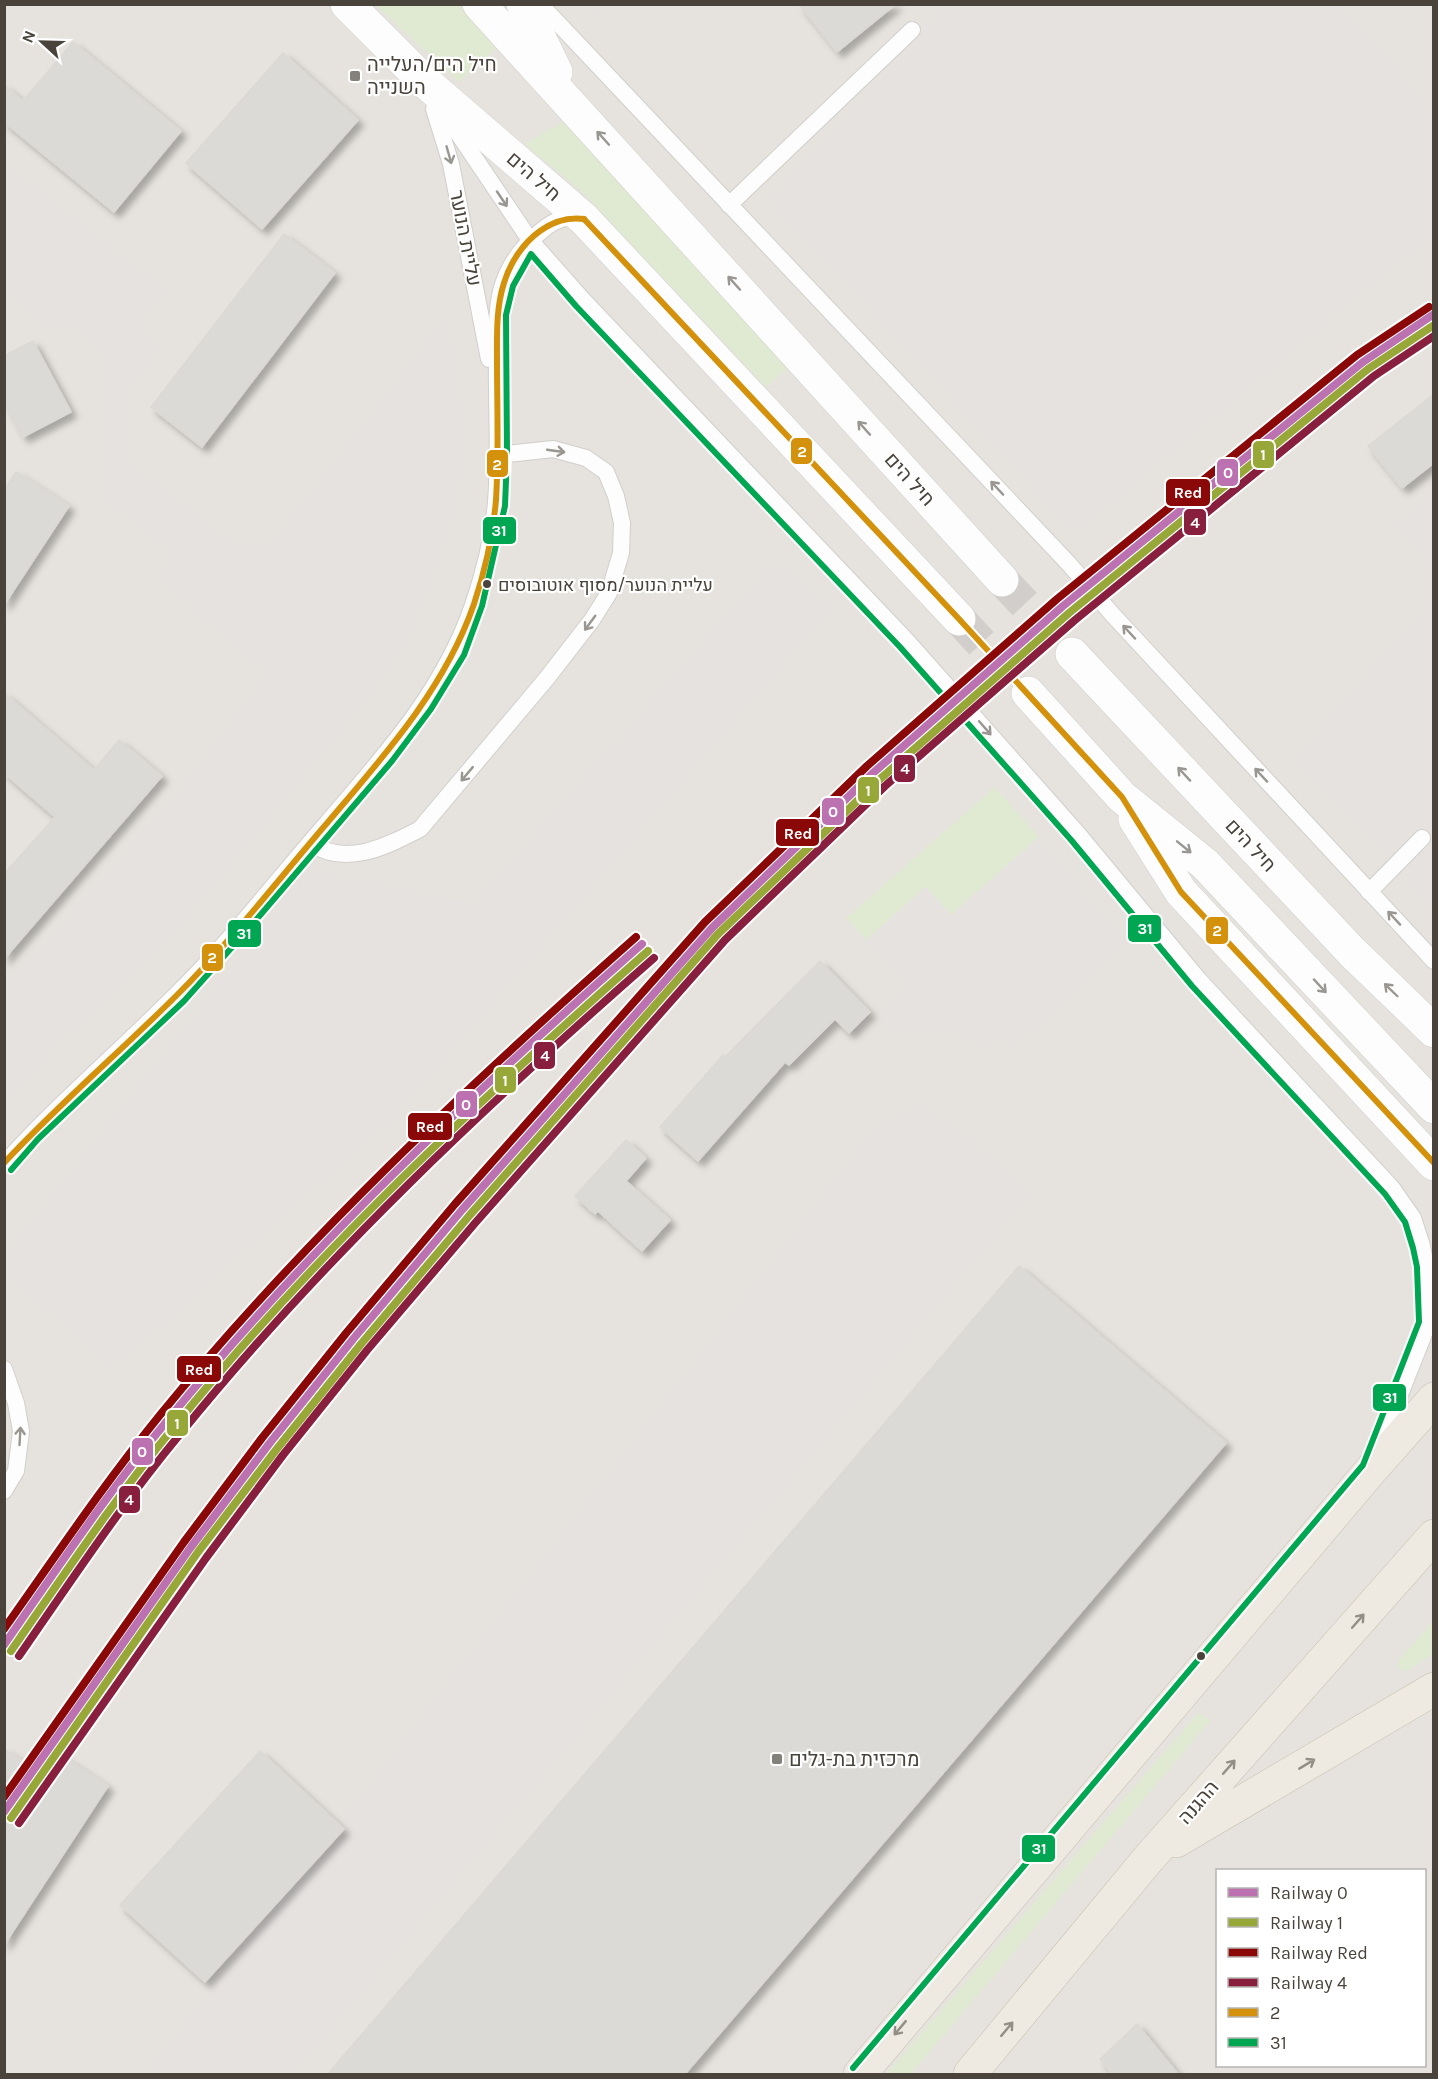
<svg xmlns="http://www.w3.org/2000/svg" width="1438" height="2079" viewBox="0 0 1438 2079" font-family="Karla,Heebo,sans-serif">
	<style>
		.residential { fill: #e6e3de; fill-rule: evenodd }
		.industrial { fill: #e5e2df }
		.green { fill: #e0e9d2 }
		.parking { fill: #e5e2e0 }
		.building { fill: #dcdad7; stroke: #dbd8d5; stroke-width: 1.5; filter: url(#shadow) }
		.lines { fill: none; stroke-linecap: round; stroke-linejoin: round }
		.tertiary-tunnel { stroke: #d1cecb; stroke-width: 33; stroke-dasharray: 33 16; stroke-linecap: butt }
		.service-casing { stroke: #d1cfcc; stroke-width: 18 }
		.tertiary-casing { stroke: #d1cfcc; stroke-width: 34 }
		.trunk-casing { stroke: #c7beae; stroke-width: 34 }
		.service { stroke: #fdfdfd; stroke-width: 16 }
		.tertiary { stroke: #fdfdfd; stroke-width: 33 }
		.trunk { stroke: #eeeae2; stroke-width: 33 }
		.bus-1-casing { stroke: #fff; stroke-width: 10 }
		.bus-2-casing { stroke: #fff; stroke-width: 10 }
		.bus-1 { stroke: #d4920c; stroke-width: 6 }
		.bus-2 { stroke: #00a651; stroke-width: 6 }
		.rail-1-casing { stroke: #fff; stroke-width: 12 }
		.rail-2-casing { stroke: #fff; stroke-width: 12 }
		.rail-3-casing { stroke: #fff; stroke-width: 12 }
		.rail-4-casing { stroke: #fff; stroke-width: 12 }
		.rail-1 { stroke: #bc72b1; stroke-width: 8 }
		.rail-2 { stroke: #98a838; stroke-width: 8 }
		.rail-3 { stroke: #8a0808; stroke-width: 8 }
		.rail-4 { stroke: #891f3e; stroke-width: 8 }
		.oneway { stroke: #9a9792 }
		.oneway2 { stroke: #938e86 }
		.poi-dot { fill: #84807a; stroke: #fff; stroke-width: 2 }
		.bus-dot { fill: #49433b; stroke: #fff; stroke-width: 2 }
		.labels { text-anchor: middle; stroke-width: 4.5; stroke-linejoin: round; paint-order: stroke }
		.bus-label { font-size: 18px; fill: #49433b; stroke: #fff; text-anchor: start }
		.poi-label { font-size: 20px; fill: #49433b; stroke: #fff; text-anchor: start }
		.street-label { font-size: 20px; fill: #49433b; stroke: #fff }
		.line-badge { stroke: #fff; stroke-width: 2 }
		.badge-label { font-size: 16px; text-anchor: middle; font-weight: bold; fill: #fff }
	</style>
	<defs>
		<filter id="shadow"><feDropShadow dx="5.5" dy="5.5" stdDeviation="3" flood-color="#0004"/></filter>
	</defs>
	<rect width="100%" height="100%" fill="#f3f1ef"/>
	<!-- residential -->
	<path class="residential" d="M5 5H1433V2074H5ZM1218 1870H1424V2066H1218Z"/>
	<!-- industrial -->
	<polygon class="industrial" points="937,5 1092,5 1007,99"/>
	<!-- green -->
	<g class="green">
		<polygon points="375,5 462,5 500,45 459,82"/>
		<polygon points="567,120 789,367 766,387 581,191 524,144"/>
		<polygon points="995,787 1039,837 951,915 926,887 866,940 846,918"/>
		<polygon points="1433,1621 1433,1654 1407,1671 1399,1669 1398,1661"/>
		<polygon points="1198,1713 1211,1720 911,2074 886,2074"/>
	</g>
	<!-- parking -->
	<g class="parking">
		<polygon points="584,5 612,5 597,21"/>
		<polygon points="1092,5 1336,5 1389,55 1433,112 1433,236 1075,537 765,198 940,9 1007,99"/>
		<polygon points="4,160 171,291 140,327 163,349 133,388 132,462 234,541 272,539 449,310 469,450 453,523 434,579 408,645 365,705 155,959 64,1041 5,1104 5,986 189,776 264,673 154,580 170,554 101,500 104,358 79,330 51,336 5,295"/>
		<polygon points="1433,489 1433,488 1433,573 1390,523"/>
		<polygon points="774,557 835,607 395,1120 272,1228 113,1372 5,1275 5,1251 311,865 471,904"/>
		<polygon points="1433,595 1433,911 1291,759"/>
		<polygon points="1039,837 1128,942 1012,1053 1001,1039 985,1052 965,1041 949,1034 911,1030 893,1038 874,1015 906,983 866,940 926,887 951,915"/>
		<polygon points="921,1102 972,1135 1034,1193 296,2074 143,2074 877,1121"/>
	</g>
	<!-- building -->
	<g class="building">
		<polygon points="799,4 896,4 837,52"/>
		<polygon points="73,42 181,131 114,212 4,122 4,85 23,101"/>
		<polygon points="283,53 358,120 262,229 186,163"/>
		<polygon points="284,234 335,273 202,447 151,407"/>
		<polygon points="33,341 71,412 23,437 4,401 4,356"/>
		<polygon points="1434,394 1434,463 1402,488 1368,446"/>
		<polygon points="16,472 69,506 4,605 4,490"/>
		<polygon points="4,693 94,770 119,740 162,776 4,959 4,874 55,817 4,773"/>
		<polygon points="820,961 870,1012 849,1033 835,1019 789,1065 785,1062 698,1161 660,1127 723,1055 725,1057"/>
		<polygon points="626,1140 646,1158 626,1181 670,1220 642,1251 598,1211 595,1214 575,1196"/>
		<polygon points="1019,1266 1226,1443 685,2074 328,2074"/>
		<polygon points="46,1745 108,1786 4,1945 4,1749 32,1767"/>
		<polygon points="260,1751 344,1829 205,1982 120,1905"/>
		<polygon points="1137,2024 1178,2074 1112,2074 1100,2059"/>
	</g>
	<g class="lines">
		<!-- tertiary-tunnel -->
		<g class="tertiary-tunnel">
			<polyline points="1002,580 1072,654"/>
			<polyline points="959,619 1028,693"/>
		</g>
		<defs>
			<g id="service">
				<polyline points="540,4 1069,564 1112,614 1434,961"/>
				<polyline points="434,109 451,164 489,359"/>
				<polyline points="445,114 530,240 583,300 907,641 1079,835 1199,980 1392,1188 1413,1218 1422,1246 1426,1266 1428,1324 1379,1447"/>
				<polyline points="729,205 912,30"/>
				<path d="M310 843C346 867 385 847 420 829L547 678 592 620 609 593 621 553 622 523 616 496 606 472 586 458 553 449 498 455"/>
				<polyline points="1369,892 1422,838"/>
				<path d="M4 1164C58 1104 119 1052 176 995 230 942 277 880 327 823 385 755 443 692 473 605 484 573 493 536 496 502 500 453 496 404 497 355 497 334 496 312 501 291 507 268 521 248 539 233 551 222 565 214 581 219"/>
				<polyline points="4,1369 16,1403 21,1431 16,1471 4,1491"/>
			</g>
			<g id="tertiary">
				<polyline points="347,4 423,80 584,219 959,619"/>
				<polyline points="479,4 1002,580"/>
				<polyline points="523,4 556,72"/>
				<polyline points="1072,654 1352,952 1434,1031"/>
				<polyline points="1028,693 1122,797 1205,864 1434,1107"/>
				<polyline points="1135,819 1181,892 1434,1164"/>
			</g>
			<g id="trunk">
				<polyline points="1176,1841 1434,1689"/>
				<polyline points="860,2074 1371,1470 1434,1399"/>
				<polyline points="970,2074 1149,1858 1434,1536"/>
			</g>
		</defs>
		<!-- service casing -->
		<use href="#service" class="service-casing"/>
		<!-- tertiary casing -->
		<use href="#tertiary" class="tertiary-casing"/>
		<!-- trunk casing -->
		<use href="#trunk" class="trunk-casing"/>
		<!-- service -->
		<use href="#service" class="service"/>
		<!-- tertiary -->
		<use href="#tertiary" class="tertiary"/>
		<!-- trunk -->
		<use href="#trunk" class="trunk"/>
		<defs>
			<g id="bus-1">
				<polyline points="584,219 959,619 1122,797 1181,892 1434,1163"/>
				<path d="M4 1163C59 1104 120 1052 177 995 231 941 278 880 328 822 385 755 445 688 474 604 485 571 493 535 496 500 499 453 497 406 497 359 497 334 496 308 504 283 510 263 523 243 540 231 554 221 567 217 584 219"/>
			</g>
			<polyline id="bus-2" points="11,1170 38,1139 184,1001 251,926 392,761 431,709 464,655 482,606 505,506 507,455 506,315 513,286 531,254 576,306 900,647 1072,841 1192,986 1385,1194 1405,1222 1413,1248 1417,1267 1419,1322 1363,1465 853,2068"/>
		</defs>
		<!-- bus-1 casing -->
		<use href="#bus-1" class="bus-1-casing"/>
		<!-- bus-2 casing -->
		<use href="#bus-2" class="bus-2-casing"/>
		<!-- bus-1 -->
		<use href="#bus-1" class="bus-1"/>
		<!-- bus-2 -->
		<use href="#bus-2" class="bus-2"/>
		<defs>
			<g id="rail-1">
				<path d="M4 1645C57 1569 108 1492 167 1421 309 1247 474 1092 642 944"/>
				<polyline points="4,1812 191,1547 269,1444 354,1338 462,1210 712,928 873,773 1063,606 1363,362 1434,314"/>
			</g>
			<g id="rail-2">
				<path d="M11 1651C64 1575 115 1498 174 1427 315 1253 480 1099 648 951"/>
				<polyline points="11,1818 198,1552 276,1450 361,1344 469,1216 718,934 879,780 1069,613 1368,369 1434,325"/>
			</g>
			<g id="rail-3">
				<path d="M4 1629C55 1557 104 1484 160 1415 302 1241 468 1086 636 937"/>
				<polyline points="4,1797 184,1542 262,1438 347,1332 455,1204 705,922 867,766 1057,599 1357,355 1429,307"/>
			</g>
			<g id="rail-4">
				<path d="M19 1656C71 1581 122 1504 181 1433 322 1259 486 1105 654 958"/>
				<polyline points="19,1823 206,1558 283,1455 368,1349 476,1222 725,940 885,786 1075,620 1374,376 1434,336"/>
			</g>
		</defs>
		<!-- rail-1 casing -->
		<use href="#rail-1" class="rail-1-casing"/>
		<!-- rail-2 casing -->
		<use href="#rail-2" class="rail-2-casing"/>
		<!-- rail-3 casing -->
		<use href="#rail-3" class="rail-3-casing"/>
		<!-- rail-4 casing -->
		<use href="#rail-4" class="rail-4-casing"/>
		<!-- rail-1 -->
		<use href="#rail-1" class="rail-1"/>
		<!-- rail-2 -->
		<use href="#rail-2" class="rail-2"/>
		<!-- rail-3 -->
		<use href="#rail-3" class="rail-3"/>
		<!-- rail-4 -->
		<use href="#rail-4" class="rail-4"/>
	</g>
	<!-- one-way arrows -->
	<defs><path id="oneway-shaft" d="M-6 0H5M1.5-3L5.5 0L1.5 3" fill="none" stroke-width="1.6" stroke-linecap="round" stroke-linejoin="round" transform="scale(1.5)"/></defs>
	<g class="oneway">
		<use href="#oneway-shaft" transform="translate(603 138) rotate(-132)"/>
		<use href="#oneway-shaft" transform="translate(449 155) rotate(74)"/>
		<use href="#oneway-shaft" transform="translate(502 199) rotate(56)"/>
		<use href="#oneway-shaft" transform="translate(734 283) rotate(-132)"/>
		<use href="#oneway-shaft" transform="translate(864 428) rotate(-132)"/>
		<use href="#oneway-shaft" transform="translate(556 451) rotate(8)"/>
		<use href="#oneway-shaft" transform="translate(997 488) rotate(-133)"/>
		<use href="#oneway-shaft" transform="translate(590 623) rotate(126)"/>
		<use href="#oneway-shaft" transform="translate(1129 632) rotate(-133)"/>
		<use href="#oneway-shaft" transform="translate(985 728) rotate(49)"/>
		<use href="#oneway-shaft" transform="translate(467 774) rotate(130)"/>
		<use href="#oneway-shaft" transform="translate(1184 774) rotate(-133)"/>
		<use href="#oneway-shaft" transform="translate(1261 775) rotate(-133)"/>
		<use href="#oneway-shaft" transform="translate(1184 847) rotate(39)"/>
		<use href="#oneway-shaft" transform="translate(1394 918) rotate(-133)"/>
		<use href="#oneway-shaft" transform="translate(1320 986) rotate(47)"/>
		<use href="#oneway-shaft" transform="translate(1391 990) rotate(-136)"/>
		<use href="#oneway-shaft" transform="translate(20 1436) rotate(-87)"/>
	</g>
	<g class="oneway2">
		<use href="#oneway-shaft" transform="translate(1358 1621) rotate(-49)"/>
		<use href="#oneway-shaft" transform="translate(1307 1764) rotate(-31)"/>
		<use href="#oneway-shaft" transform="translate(1229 1767) rotate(-49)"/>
		<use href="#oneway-shaft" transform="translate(900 2028) rotate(130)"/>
		<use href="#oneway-shaft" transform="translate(1007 2029) rotate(-50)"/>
	</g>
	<!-- markers -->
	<g class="poi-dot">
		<rect x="349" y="70" width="12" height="12" rx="3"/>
		<rect x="771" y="1753" width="12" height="12" rx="3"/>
	</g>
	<g class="bus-dot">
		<circle cx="487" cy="584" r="5"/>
		<circle cx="1201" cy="1656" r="5"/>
	</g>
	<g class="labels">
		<!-- bus labels -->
		<g class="bus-label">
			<text x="498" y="591">עליית הנוער/מסוף אוטובוסים</text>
		</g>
		<!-- poi labels -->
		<g class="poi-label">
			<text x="367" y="71">חיל הים/העלייה<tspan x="367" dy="23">השנייה</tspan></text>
			<text x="789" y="1766">מרכזית בת-גלים</text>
		</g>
		<!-- street labels -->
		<g class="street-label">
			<text transform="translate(534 176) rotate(41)" y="7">חיל הים</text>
			<text transform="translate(466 238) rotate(79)" y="7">עליית הנוער</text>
			<text transform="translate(910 479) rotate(48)" y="7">חיל הים</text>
			<text transform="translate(1251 845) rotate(47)" y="7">חיל הים</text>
			<text transform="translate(1198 1802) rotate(-49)" y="7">ההגנה</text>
		</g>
	</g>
	<g class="line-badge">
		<rect x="790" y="437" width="23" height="28" rx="6" fill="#d4920c"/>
		<rect x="1252" y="440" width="23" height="29" rx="6" fill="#98a838"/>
		<rect x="486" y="449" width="23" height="29" rx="6" fill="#d4920c"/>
		<rect x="1216" y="458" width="23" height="29" rx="6" fill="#bc72b1"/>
		<rect x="1165" y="478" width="46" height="29" rx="6" fill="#8a0808"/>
		<rect x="1183" y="508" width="24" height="28" rx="6" fill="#891f3e"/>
		<rect x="482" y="516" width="35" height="29" rx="6" fill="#00a651"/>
		<rect x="893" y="754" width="23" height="29" rx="6" fill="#891f3e"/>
		<rect x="857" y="776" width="23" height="28" rx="6" fill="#98a838"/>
		<rect x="821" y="797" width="24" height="29" rx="6" fill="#bc72b1"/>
		<rect x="775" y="818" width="45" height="29" rx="6" fill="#8a0808"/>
		<rect x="1127" y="914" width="35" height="29" rx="6" fill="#00a651"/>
		<rect x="1205" y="916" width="24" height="29" rx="6" fill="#d4920c"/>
		<rect x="227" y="919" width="35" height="29" rx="6" fill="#00a651"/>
		<rect x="201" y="943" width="23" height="29" rx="6" fill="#d4920c"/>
		<rect x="533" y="1041" width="23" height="29" rx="6" fill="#891f3e"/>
		<rect x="494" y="1066" width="23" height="28" rx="6" fill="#98a838"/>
		<rect x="455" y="1090" width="23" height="28" rx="6" fill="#bc72b1"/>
		<rect x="407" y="1112" width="46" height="29" rx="6" fill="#8a0808"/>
		<rect x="176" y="1355" width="46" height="28" rx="6" fill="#8a0808"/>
		<rect x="1372" y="1383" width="35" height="29" rx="6" fill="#00a651"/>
		<rect x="166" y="1409" width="23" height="28" rx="6" fill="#98a838"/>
		<rect x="131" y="1437" width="23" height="29" rx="6" fill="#bc72b1"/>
		<rect x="118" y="1485" width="23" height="29" rx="6" fill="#891f3e"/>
		<rect x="1021" y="1834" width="35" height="29" rx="6" fill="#00a651"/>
	</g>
	<g class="badge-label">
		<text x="802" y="457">2</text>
		<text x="1263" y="460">1</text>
		<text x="497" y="470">2</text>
		<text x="1228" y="478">0</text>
		<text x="1188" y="498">Red</text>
		<text x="1195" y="528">4</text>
		<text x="499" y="536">31</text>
		<text x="905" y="774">4</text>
		<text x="868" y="796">1</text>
		<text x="833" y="817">0</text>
		<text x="798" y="839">Red</text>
		<text x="1145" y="934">31</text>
		<text x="1217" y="936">2</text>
		<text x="244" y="939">31</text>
		<text x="212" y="963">2</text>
		<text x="545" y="1061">4</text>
		<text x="505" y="1086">1</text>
		<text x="466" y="1110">0</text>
		<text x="430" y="1132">Red</text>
		<text x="199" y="1375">Red</text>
		<text x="1390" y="1403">31</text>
		<text x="177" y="1429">1</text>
		<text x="142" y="1457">0</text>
		<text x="129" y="1505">4</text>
		<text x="1039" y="1854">31</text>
	</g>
	<!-- border -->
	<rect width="1438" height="2079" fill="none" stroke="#49433b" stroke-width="12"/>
	<!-- legend -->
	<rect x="1216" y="1869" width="210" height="198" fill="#ffffff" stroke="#b6b4b1" stroke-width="1.5"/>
	<rect x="1228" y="1888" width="30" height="9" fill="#bc72b1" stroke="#b6b4b1" stroke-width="1.5"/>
	<text x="1270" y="1899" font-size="18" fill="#49433b">Railway 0</text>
	<rect x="1228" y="1918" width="30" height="9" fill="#98a838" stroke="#b6b4b1" stroke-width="1.5"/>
	<text x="1270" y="1929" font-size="18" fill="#49433b">Railway 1</text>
	<rect x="1228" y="1948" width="30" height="9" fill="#8a0808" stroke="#b6b4b1" stroke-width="1.5"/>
	<text x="1270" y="1959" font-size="18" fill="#49433b">Railway Red</text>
	<rect x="1228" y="1978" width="30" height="9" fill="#891f3e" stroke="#b6b4b1" stroke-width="1.5"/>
	<text x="1270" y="1989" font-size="18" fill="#49433b">Railway 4</text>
	<rect x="1228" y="2008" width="30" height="9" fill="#d4920c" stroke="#b6b4b1" stroke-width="1.5"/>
	<text x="1270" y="2019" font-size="18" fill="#49433b">2</text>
	<rect x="1228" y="2038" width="30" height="9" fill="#00a651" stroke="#b6b4b1" stroke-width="1.5"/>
	<text x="1270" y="2049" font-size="18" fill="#49433b">31</text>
	<!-- north arrow -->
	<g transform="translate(42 42) rotate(292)" stroke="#ffffff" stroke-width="4.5" paint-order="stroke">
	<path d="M0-4.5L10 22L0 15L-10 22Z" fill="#49433b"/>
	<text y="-9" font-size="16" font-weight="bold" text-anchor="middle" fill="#49433b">N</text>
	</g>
</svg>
